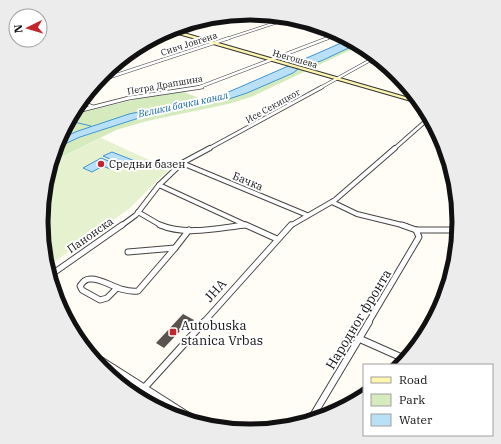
<svg xmlns="http://www.w3.org/2000/svg" width="501" height="444" viewBox="0 0 501 444" font-family="'IBM Plex Serif',serif">
	<style>
		.green { fill: #d5ebbd }
		.pitch { fill: #e6f2cf }
		.water { fill: #b9e0f7; stroke: #3f96cf }
		.lines { fill: none; stroke-linecap: round; stroke-linejoin: round }
		.stream { stroke: #3f96cf; stroke-width: 1 }
		.building { fill: #5a524d }
		.street-far5-casing { stroke: #444; stroke-width: 3 }
		.street-far4-casing { stroke: #444; stroke-width: 3.5 }
		.street-far3-casing { stroke: #444; stroke-width: 4.5 }
		.street-far2-casing { stroke: #444; stroke-width: 6 }
		.street-far1-casing { stroke: #444; stroke-width: 7 }
		.street-casing { stroke: #444; stroke-width: 8 }
		.secondary-casing { stroke: #333; stroke-width: 2 }
		.street-far5 { stroke: #fff; stroke-width: 2 }
		.street-far4 { stroke: #fff; stroke-width: 2.5 }
		.street-far3 { stroke: #fff; stroke-width: 3 }
		.street-far2 { stroke: #fff; stroke-width: 4 }
		.street-far1 { stroke: #fff; stroke-width: 5 }
		.street { stroke: #fff; stroke-width: 6 }
		.secondary { fill: #fff6b0; fill-rule: evenodd }
		.poi-dot { fill: #c4262e; stroke: #fff; stroke-width: 1.5 }
		.labels { text-anchor: middle; stroke-width: 4; stroke-linejoin: round; paint-order: stroke }
		.far-street-label { font-size: 9px; fill: #111; stroke: #fff }
		.far-water-label { font-size: 10px; font-style: italic; fill: #1768a6; stroke: #fff }
		.poi-label { font-size: 11px; fill: #111; stroke: #fff; text-anchor: start }
		.street-label { font-size: 11px; fill: #111; stroke: #fff }
		.near-street-label { font-size: 13px; fill: #111; stroke: #fff }
		.near-poi-label { font-size: 13px; fill: #111; stroke: #fff; text-anchor: start }
		.rim { fill: none; stroke: #111; stroke-width: 5 }
	</style>
	<rect width="100%" height="100%" fill="#fffdf5"/>
	<!-- green -->
	<g class="green">
		<polygon points="355,45 357,47 251,97 228,104 147,121 116,130 54,161 56,148 80,137 142,117 229,99 247,93 293,73 302,66 321,61"/>
		<polygon points="184,92 201,99 129,114 78,131 59,139 76,114 149,96"/>
	</g>
	<!-- pitch -->
	<polygon class="pitch" points="101,138 169,169 130,208 50,265 42,222 54,161"/>
	<!-- water -->
	<g class="water">
		<polygon points="348,40 355,45 321,61 302,66 293,73 247,93 229,99 142,117 80,137 56,148 59,139 78,131 129,114 224,94"/>
		<polygon points="112,152 135,161 127,166 103,156"/>
		<polygon points="101,158 111,162 115,166 110,169 103,166 92,172 83,168"/>
	</g>
	<g class="lines">
		<!-- stream -->
		<polyline class="stream" points="74,122 91,126"/>
	</g>
	<!-- building -->
	<polygon class="building" points="183,314 194,320 186,329 183,328 164,348 156,343"/>
	<g class="lines">
		<defs>
			<g id="street-far5">
				<polyline points="226,39 284,20"/>
				<polyline points="325,39 338,34"/>
			</g>
			<g id="street-far4">
				<polyline points="369,61 386,66"/>
				<polyline points="98,81 229,38"/>
				<polyline points="197,88 328,38"/>
				<polyline points="320,88 374,58"/>
			</g>
			<g id="street-far3">
				<polyline points="84,103 93,107"/>
				<polyline points="70,123 82,110 129,98 202,87"/>
				<polyline points="208,149 322,87"/>
				<polyline points="394,149 428,119"/>
			</g>
			<g id="street-far2">
				<polyline points="182,163 307,215"/>
				<polyline points="159,185 248,226"/>
				<polyline points="332,202 357,214 406,226"/>
				<polyline points="138,212 162,226"/>
				<polyline points="121,226 136,215 159,185 182,163 210,148"/>
				<polyline points="239,226 245,225"/>
				<polyline points="290,226 335,200 395,148"/>
			</g>
			<g id="street-far1">
				<path d="M160 225C186 236 218 228 245 225"/>
				<polyline points="246,225 277,239"/>
				<polyline points="402,225 416,230 458,230"/>
				<polyline points="128,252 175,248 189,230"/>
				<polyline points="52,274 122,225"/>
				<path d="M116 289 107 298 100 300 82 290 80 286C83 282 85 279 90 279 105 278 117 293 138 291L175 248"/>
				<polyline points="203,323 291,225"/>
				<polyline points="368,323 419,237 416,230"/>
			</g>
			<g id="street">
				<polyline points="360,339 405,359"/>
				<polyline points="93,355 195,420"/>
				<polyline points="145,387 204,322"/>
				<polyline points="311,419 369,322"/>
			</g>
			<polygon id="secondary" points="170,29 416,100 418,103 168,31"/>
		</defs>
		<!-- street-far5 casing -->
		<use href="#street-far5" class="street-far5-casing"/>
		<!-- street-far4 casing -->
		<use href="#street-far4" class="street-far4-casing"/>
		<!-- street-far3 casing -->
		<use href="#street-far3" class="street-far3-casing"/>
		<!-- street-far2 casing -->
		<use href="#street-far2" class="street-far2-casing"/>
		<!-- street-far1 casing -->
		<use href="#street-far1" class="street-far1-casing"/>
		<!-- street casing -->
		<use href="#street" class="street-casing"/>
		<!-- secondary casing -->
		<use href="#secondary" class="secondary-casing"/>
		<!-- street-far5 -->
		<use href="#street-far5" class="street-far5"/>
		<!-- street-far4 -->
		<use href="#street-far4" class="street-far4"/>
		<!-- street-far3 -->
		<use href="#street-far3" class="street-far3"/>
		<!-- street-far2 -->
		<use href="#street-far2" class="street-far2"/>
		<!-- street-far1 -->
		<use href="#street-far1" class="street-far1"/>
		<!-- street -->
		<use href="#street" class="street"/>
		<!-- secondary -->
		<use href="#secondary" class="secondary"/>
	</g>
	<!-- markers -->
	<g class="poi-dot">
		<circle cx="101" cy="164" r="4"/>
		<rect x="169" y="328" width="8" height="8" rx="2"/>
	</g>
	<g class="labels">
		<!-- far-street labels -->
		<g class="far-street-label">
			<text transform="translate(189 44) rotate(-18)" y="3">Сивч Јовгена</text>
			<text transform="translate(295 59) rotate(16)" y="3">Његошева</text>
			<text transform="translate(165 85) rotate(-10)" y="3">Петра Драпшина</text>
			<text transform="translate(273 106) rotate(-29)" y="3">Исе Секицког</text>
		</g>
		<!-- far-water labels -->
		<g class="far-water-label">
			<text transform="translate(183 104) rotate(-12)" y="4">Велики бачки канал</text>
		</g>
		<!-- poi labels -->
		<g class="poi-label">
			<text x="109" y="168">Средњи базен</text>
		</g>
		<!-- street labels -->
		<g class="street-label">
			<text transform="translate(248 181) rotate(22)" y="4">Бачка</text>
			<text transform="translate(90 235) rotate(-35)" y="4">Панонска</text>
		</g>
		<!-- near-street labels -->
		<g class="near-street-label">
			<text transform="translate(215 290) rotate(-48)" y="5">ЈНА</text>
			<text transform="translate(358 319) rotate(-59)" y="5">Народног фронта</text>
		</g>
		<!-- near-poi labels -->
		<g class="near-poi-label">
			<text x="181" y="330">Autobuska<tspan x="181" dy="15">stanica Vrbas</tspan></text>
		</g>
	</g>
	<!-- crop -->
	<path d="M0 0H501V444H0ZM48 222a202 202 0 1 1 404 0a202 202 0 1 1-404 0Z" fill="#ececec" fill-rule="evenodd"/>
	<path class="rim" d="M48 222a202 202 0 1 1 404 0a202 202 0 1 1-404 0Z"/>
	<!-- legend -->
	<rect x="363" y="364" width="130" height="72" fill="#ffffff" stroke="#a0a0a0"/>
	<rect x="371" y="377" width="20" height="6" fill="#fff6b0" stroke="#a0a0a0"/>
	<text x="399" y="384" font-size="12" fill="#111111">Road</text>
	<rect x="371" y="394" width="20" height="12" fill="#d5ebbd" stroke="#a0a0a0"/>
	<text x="399" y="404" font-size="12" fill="#111111">Park</text>
	<rect x="371" y="414" width="20" height="12" fill="#b9e0f7" stroke="#a0a0a0"/>
	<text x="399" y="424" font-size="12" fill="#111111">Water</text>
	<!-- north arrow -->
	<g transform="translate(28 28) rotate(265)"><circle r="19" fill="#ffffff" stroke="#a0a0a0"/>
	<path d="M0-3L7 15L0 10L-7 15Z" fill="#c4262e"/>
	<text y="-6" font-size="11" font-weight="bold" text-anchor="middle" fill="#111111">N</text>
	</g>
</svg>
